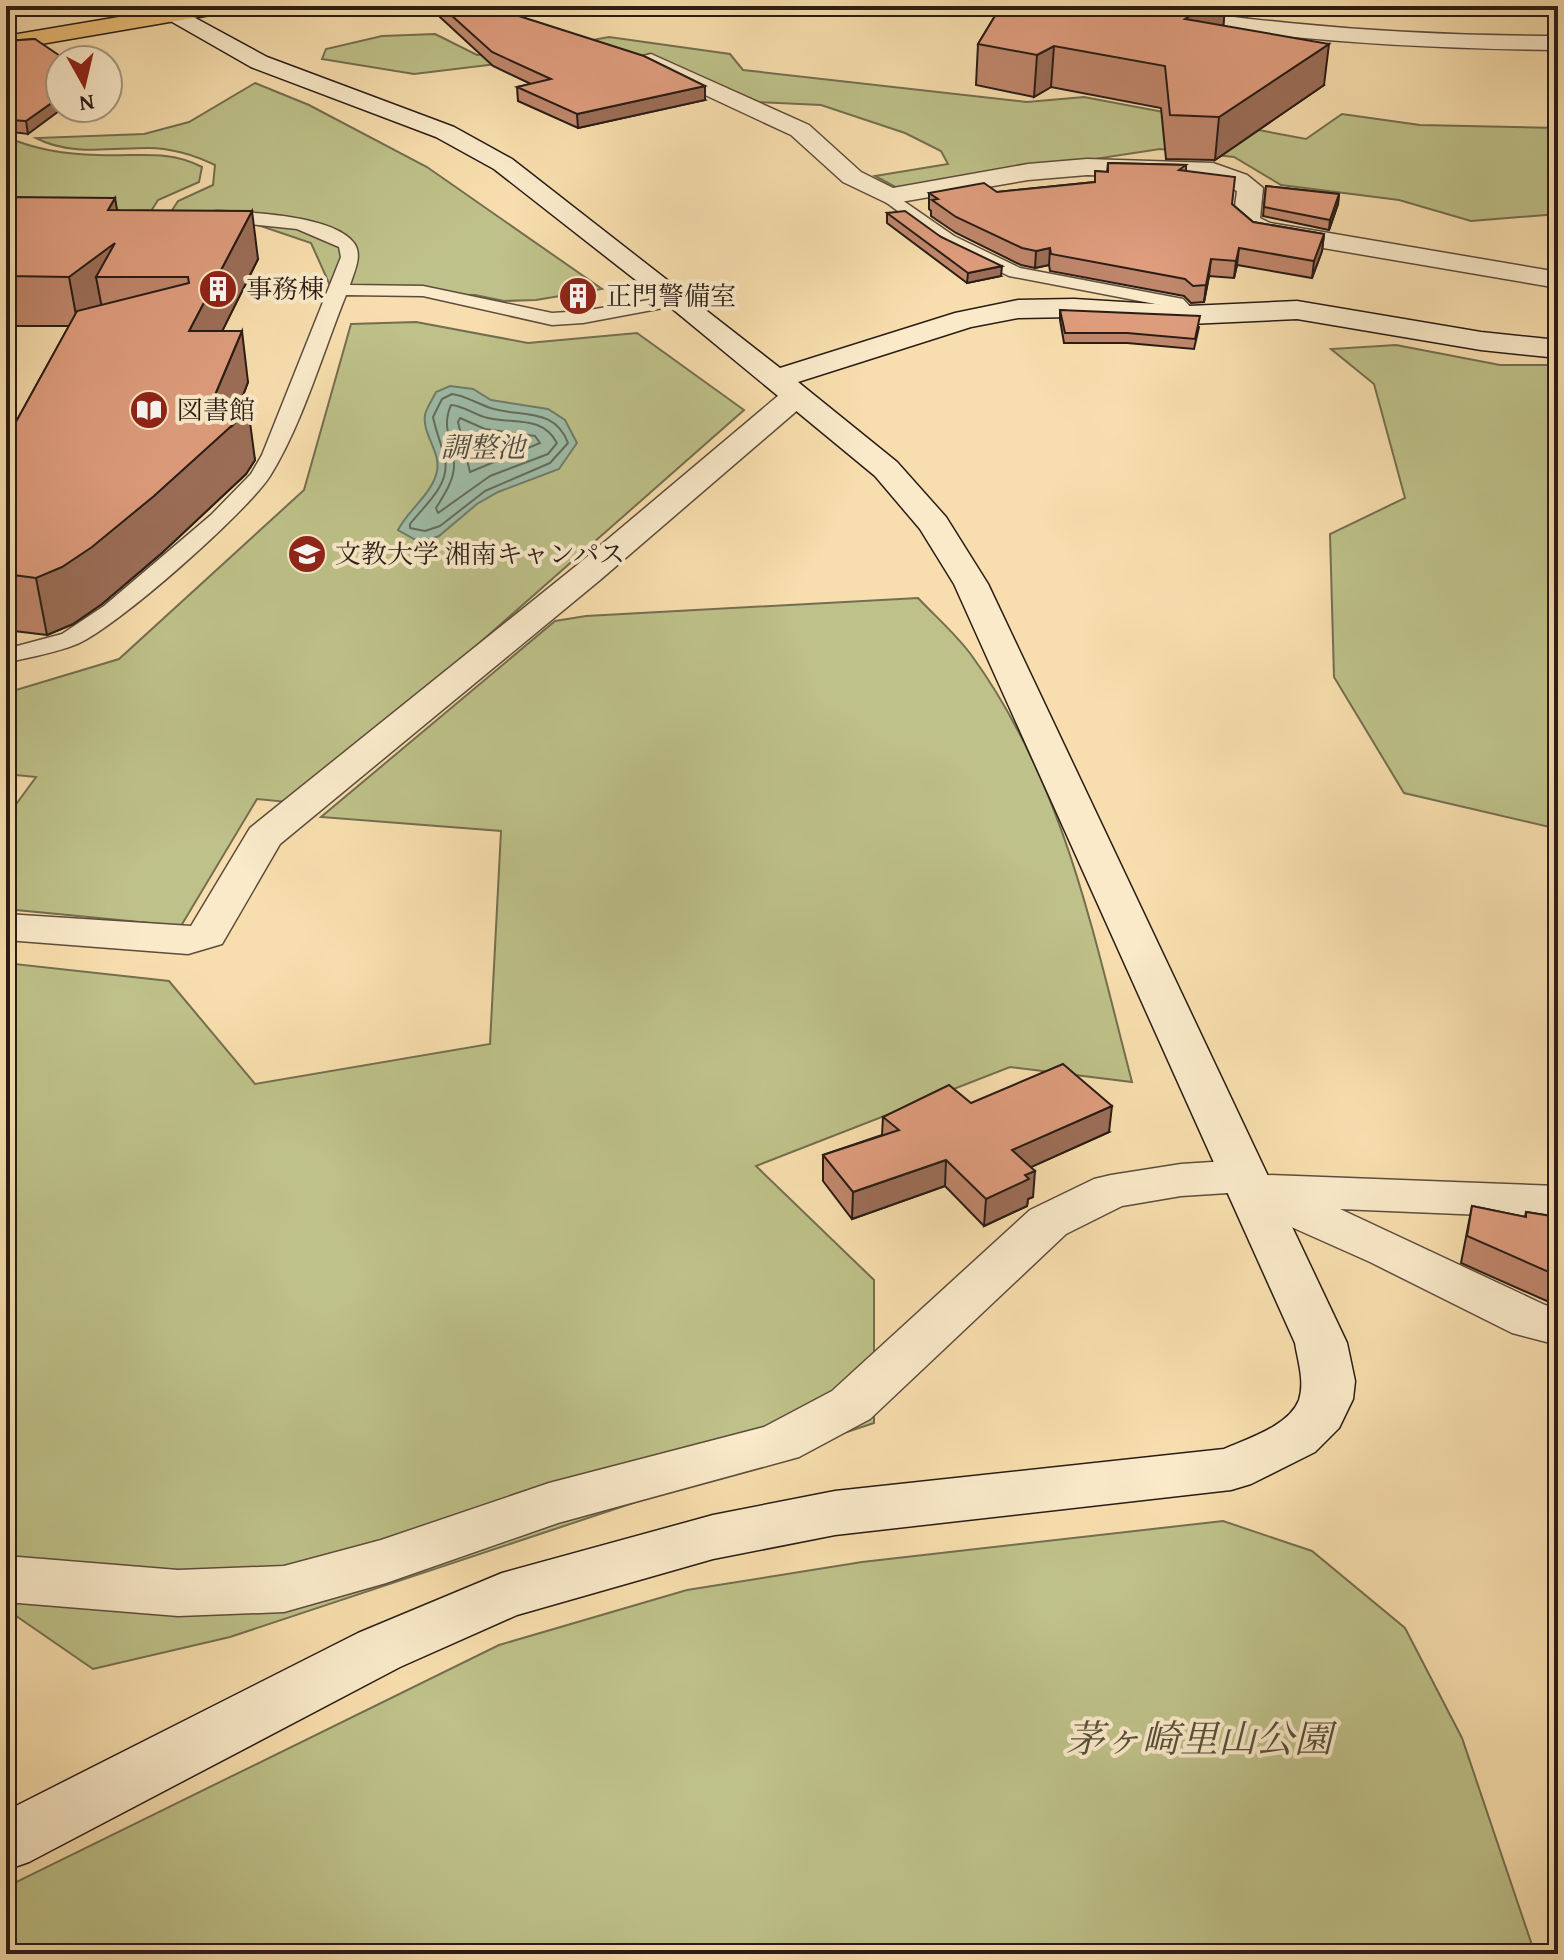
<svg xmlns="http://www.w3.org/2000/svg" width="1564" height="1960" viewBox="0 0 1564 1960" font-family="'Gentium Book Plus','Noto Serif JP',serif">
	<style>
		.green { fill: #bec189; stroke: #746e50; stroke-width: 2 }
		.water { fill: #9ebca7; stroke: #6f7c6d; stroke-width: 2 }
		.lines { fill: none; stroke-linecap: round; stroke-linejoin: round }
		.shore { stroke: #646c5e; stroke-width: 2 }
		.lane-casing { stroke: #5d4c3c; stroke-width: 3 }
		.street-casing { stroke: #5d4c3c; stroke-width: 3 }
		.secondary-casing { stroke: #291c16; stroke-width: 3 }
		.primary-casing { stroke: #291c16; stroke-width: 3 }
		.lane { fill: #faeaca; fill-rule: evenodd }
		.street { fill: #faeaca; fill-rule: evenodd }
		.secondary { fill: #faeaca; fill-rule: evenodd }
		.primary { fill: #ecbf77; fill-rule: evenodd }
		.wall { fill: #c0876c; stroke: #291c16; stroke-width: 2 }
		.shaded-wall { fill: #9c6e58; stroke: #291c16; stroke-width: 2 }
		.building { fill: #df9d7e; stroke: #291c16; stroke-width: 2 }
		.labels { text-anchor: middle; stroke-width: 8; stroke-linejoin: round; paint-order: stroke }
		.far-poi-label { font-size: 26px; fill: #291c16; stroke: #faeaca; text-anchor: start }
		.far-water-label { font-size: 28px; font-style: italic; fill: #4c4c42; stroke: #faeaca }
		.near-park-label { font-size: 38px; font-style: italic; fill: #564e38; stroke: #faeaca }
	</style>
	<rect width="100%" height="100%" fill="#f8deae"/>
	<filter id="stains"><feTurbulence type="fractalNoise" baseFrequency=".0025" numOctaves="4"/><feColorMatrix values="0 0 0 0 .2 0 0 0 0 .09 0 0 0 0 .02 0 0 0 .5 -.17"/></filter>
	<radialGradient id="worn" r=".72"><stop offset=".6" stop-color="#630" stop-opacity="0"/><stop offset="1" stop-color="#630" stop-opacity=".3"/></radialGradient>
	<!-- green -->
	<g class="green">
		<polygon points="435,34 477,55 554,47 609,37 730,54 743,70 1027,102 1084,97 1306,139 1342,114 1420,125 1558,128 1558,214 1471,221 1399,200 1281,185 1234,157 1160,149 899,189 875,176 948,164 941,151 905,133 821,105 759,102 686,70 505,63 414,74 322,59 326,49 382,36"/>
		<path d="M255 83 309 105 427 167 602 289 536 300 504 301 475 295 333 292 311 243 255 224 167 218 178 201 213 185 215 165C194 155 172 148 148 148 112 148 69 156 36 138L144 134 189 122Z"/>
		<path d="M6 137C37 150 64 154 98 155 135 157 168 149 202 167L199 182 158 200 146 219 6 228Z"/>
		<polygon points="416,322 528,343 637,333 744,410 298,803 257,799 181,926 6,909 6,818 36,777 6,774 6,693 119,659 304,490 351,324"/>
		<polygon points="1396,345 1500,365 1558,365 1558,829 1404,793 1334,677 1330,534 1405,498 1374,384 1331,349"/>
		<path d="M918 598C936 617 957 635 972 656 1064 783 1093 933 1132 1082L1010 1067 756 1166 874 1280V1423L230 1637 93 1669 6 1609V963L169 981 255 1084 490 1044 501 831 321 817 555 621 586 616Z"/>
		<polygon points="1223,1521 1312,1551 1405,1628 1462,1738 1535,1954 6,1954 6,1887 499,1645 687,1590 862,1562"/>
	</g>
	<!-- water -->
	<path class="water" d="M450 386 473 389 491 400 548 409 565 420 577 443 559 469 498 492 477 504 439 536 428 540 414 539 398 530C408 510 433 493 437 471 441 452 422 434 425 415 426 408 433 399 436 392Z"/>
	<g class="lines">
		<!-- shore -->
		<g class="shore">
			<path d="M452 394C467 396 479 405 494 409 524 417 555 408 568 443L550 463 485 491 440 526 425 531 410 528V524C424 506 450 485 445 460 442 445 436 432 433 417L442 399Z"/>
			<path d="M451 405C465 406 474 415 488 418 513 424 542 415 557 443L548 454 490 476 438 513 436 508C444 495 453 482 454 467 455 442 440 430 451 405Z"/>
			<polygon points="460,418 485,429 535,436 540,443 470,472 458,422"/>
		</g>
		<defs>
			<g id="lane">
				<polygon points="889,191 954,236 1020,268 1183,299 1198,315 1189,320 1183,319 1171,307 1009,276 942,244 883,200 881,196"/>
				<path d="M216 211C248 212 334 215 354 243 363 255 354 272 350 285L423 286 552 313 583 311 679 295 688 300 679 305 583 323 552 325 423 296 346 295C323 352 302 425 270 476 247 512 116 628 77 644 55 653 29 657 6 663V649L62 634 104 606 211 515 251 474 262 455 341 257 339 247 297 229 210 220 208 216Z"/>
			</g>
			<g id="street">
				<path d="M1094 6C1160 6 1224 17 1289 23 1379 32 1468 36 1558 36V50C1422 49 1286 40 1152 20 1137 17 1104 18 1094 6Z"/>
				<polygon points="651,54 809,125 861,172 893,188 1028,164 1087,159 1213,163 1247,175 1263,188 1260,218 1270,223 1558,272 1558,288 1253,236 1233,221 1237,191 1210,179 1087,175 1028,180 889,204 843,182 791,135 643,66 640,61 643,56"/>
				<polygon points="796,387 807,390 811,396 807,402 600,580 280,844 222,944 188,954 6,940 6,914 191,926 250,828 576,566 785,390"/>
				<polygon points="1243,1160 1260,1165 1267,1175 1558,1186 1558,1218 1340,1209 1545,1305 1558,1309 1558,1345 1512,1333 1370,1262 1233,1201 1228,1193 1181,1196 1122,1206 1066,1234 870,1419 799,1457 558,1523 386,1583 284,1612 178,1616 6,1602 6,1556 178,1570 284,1566 381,1540 549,1483 764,1427 832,1391 1030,1210 1094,1179 1111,1175 1181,1164"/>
			</g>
			<path id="secondary" d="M175 7 267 57 454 127 512 159 780 368 955 313 1018 300 1074 299 1189 306 1297 301 1481 332 1558 340V358L1481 350 1297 319 1189 324 1074 317 1018 318 971 327 798 382 897 462 946 517 988 584 1347 1343 1355 1381 1353 1399 1339 1428 1315 1452 1251 1484 1231 1490 835 1535 713 1559 517 1615 400 1667 29 1862 6 1870V1811L358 1633 502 1573 713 1515 835 1491 1224 1449C1247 1439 1289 1426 1299 1400 1305 1382 1298 1361 1295 1343L954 584 920 529 875 476 669 306 494 169 436 137 251 67 167 19 164 14 167 9Z"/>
			<polygon id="primary" points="184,6 233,6 222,13 6,50 6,36"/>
		</defs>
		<!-- lane casing -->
		<use href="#lane" class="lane-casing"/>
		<!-- street casing -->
		<use href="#street" class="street-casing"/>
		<!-- secondary casing -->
		<use href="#secondary" class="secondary-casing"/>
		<!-- primary casing -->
		<use href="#primary" class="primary-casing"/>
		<!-- lane -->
		<use href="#lane" class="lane"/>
		<!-- street -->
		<use href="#street" class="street"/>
		<!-- secondary -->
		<use href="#secondary" class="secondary"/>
		<!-- primary -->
		<use href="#primary" class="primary"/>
	</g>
	<!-- wall -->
	<g class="wall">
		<polygon points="98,6 169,6 110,15"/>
		<polygon points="428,6 505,6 519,16 705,100 578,128 518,101 517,87 531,84 493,66"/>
		<polygon points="1001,6 1263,6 1248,16 1224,14 1223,26 1324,85 1215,160 1166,159 1161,108 1051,87 1034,97 976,85 978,44"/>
		<polygon points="35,39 28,134 12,132 6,134 6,41"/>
		<polygon points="1108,163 1186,165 1186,171 1232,204 1253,222 1324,234 1322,251 1312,278 1237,265 1234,278 1209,276 1204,302 1191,303 1184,296 1050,271 1049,265 1035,268 1021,265 956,233 931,216 931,211 929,209 929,193 997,192 1095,182 1095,171 1107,172"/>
		<polygon points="1266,186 1339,194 1338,204 1329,230 1263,216"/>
		<polygon points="6,197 117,210 258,259 222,331 248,382 239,406 255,460 246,474 163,552 102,604 73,624 47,635 6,630 6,440 69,326 6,326"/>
		<polygon points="887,213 941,237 1001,276 967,283 887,223"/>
		<polygon points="1060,310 1199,327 1194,349 1127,343 1064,343 1060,320"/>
		<polygon points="971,1103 1109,1132 1031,1167 1033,1197 1028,1199 1027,1206 984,1226 945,1186 852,1219 823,1181 823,1155 882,1135 883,1117"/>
		<polygon points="1472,1206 1525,1217 1526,1212 1558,1217 1558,1306 1461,1263"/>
	</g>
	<!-- shaded-wall -->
	<g class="shaded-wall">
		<polygon points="109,6 169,6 110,15"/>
		<polygon points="1206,6 1225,6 1223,32 1185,19"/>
		<polygon points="1249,6 1263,6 1248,16"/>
		<polygon points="1329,44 1324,85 1215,160 1219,117"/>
		<polygon points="1054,46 1051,87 1034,97 1037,55"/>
		<polygon points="705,86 705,100 578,128 577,114"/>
		<polygon points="60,97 60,108 63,108 28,134 26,121"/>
		<polygon points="10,120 12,132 6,134 6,121"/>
		<polygon points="1339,194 1338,204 1329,230 1330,220"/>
		<polygon points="115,198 123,245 96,277 102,308 78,326 69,277"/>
		<polygon points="252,211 258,259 197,382 189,331"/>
		<polygon points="1324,234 1322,251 1312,278 1314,261"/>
		<polygon points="1050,248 1049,265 1035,268 1036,251"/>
		<polygon points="1239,248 1237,265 1234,278 1236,261"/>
		<polygon points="1211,259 1209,276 1204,302 1206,285"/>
		<polygon points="1002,266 1001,276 967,283 968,273"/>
		<polygon points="242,331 248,382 231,427 248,407 255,460 246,474 163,552 102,604 73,624 47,635 36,578 212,402"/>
		<polygon points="1112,1106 1109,1132 1011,1176 1012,1150"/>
		<polygon points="946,1160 945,1186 852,1219 853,1192"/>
		<polygon points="1035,1171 1033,1197 1028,1199 1027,1206 984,1226 986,1199 1025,1175"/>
		<polygon points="6,1625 13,1651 6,1703"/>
	</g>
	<!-- building -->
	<g class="building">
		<polygon points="441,6 505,6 519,16 644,56 705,86 577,114 517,87 551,79 492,52"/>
		<polygon points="1001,6 1206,6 1185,19 1329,44 1219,117 1170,115 1165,66 1054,46 1037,55 978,44"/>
		<polygon points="35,39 66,60 60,60 60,97 26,121 10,120 6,121 6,41"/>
		<polygon points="1108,163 1186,165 1179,170 1235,177 1232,204 1253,222 1324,234 1314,261 1239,248 1236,261 1211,259 1206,285 1193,286 1185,279 1051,254 1050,248 1036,251 1022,248 956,217 932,200 938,199 929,193 984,183 997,192 1095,182 1095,171 1108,172"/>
		<polygon points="1266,186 1339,194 1330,220 1264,207"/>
		<polygon points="6,197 115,198 108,210 252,211 189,331 242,331 212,402 248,407 238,420 154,496 92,547 62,567 36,578 6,574 6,440 77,311 189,283 188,277 96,277 115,243 69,277 6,276"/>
		<polygon points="905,211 941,237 1002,266 968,273 887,213"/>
		<polygon points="1060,310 1200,316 1195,339 1127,333 1065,333"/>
		<polygon points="1063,1064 1112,1106 1012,1150 1035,1171 1025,1175 1029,1179 986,1199 946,1160 853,1192 823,1155 899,1130 883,1117 949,1085 971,1103"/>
		<polygon points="1472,1206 1526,1217 1526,1212 1558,1217 1558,1276 1467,1236"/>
	</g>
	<!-- icons -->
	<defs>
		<symbol id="building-disc" viewBox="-11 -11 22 22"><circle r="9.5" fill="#8f2418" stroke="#faeaca"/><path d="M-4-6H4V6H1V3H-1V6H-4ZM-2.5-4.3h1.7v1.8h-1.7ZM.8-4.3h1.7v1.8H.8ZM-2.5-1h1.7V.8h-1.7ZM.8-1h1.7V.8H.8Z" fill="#fff"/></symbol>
		<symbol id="library-disc" viewBox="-11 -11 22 22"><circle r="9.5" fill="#8f2418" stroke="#faeaca"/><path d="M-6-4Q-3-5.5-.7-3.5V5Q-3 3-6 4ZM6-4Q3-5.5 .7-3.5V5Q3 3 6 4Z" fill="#fff"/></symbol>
		<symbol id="university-disc" viewBox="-11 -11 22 22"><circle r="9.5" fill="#8f2418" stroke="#faeaca"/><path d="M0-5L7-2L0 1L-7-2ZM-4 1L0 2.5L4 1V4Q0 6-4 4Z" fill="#fff"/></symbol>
	</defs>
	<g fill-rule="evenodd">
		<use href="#building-disc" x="196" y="267" width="44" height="44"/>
		<use href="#building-disc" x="556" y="274" width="44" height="44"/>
		<use href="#library-disc" x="127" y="388" width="44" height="44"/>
		<use href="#university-disc" x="285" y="532" width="44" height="44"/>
	</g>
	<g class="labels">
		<!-- far-poi labels -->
		<g class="far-poi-label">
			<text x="246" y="298">事務棟</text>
			<text x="606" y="305">正門警備室</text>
			<text x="177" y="419">図書館</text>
			<text x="335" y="563">文教大学 湘南キャンパス</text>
		</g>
		<!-- far-water labels -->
		<g class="far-water-label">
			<text x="483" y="457">調整池</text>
		</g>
		<!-- near-park labels -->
		<g class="near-park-label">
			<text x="1199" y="1752">茅ヶ崎里山公園</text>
		</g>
	</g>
	<!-- margin -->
	<rect width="1564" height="1960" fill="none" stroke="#f8deae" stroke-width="32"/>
	<rect x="8" y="8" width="1548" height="1944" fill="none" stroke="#291c16" stroke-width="4"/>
	<rect x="16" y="16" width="1532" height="1928" fill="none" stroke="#291c16" stroke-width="2"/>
	<!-- north arrow -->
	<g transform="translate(84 84) rotate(172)"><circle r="38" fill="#faeaca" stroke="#a69882" stroke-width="2"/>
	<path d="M0-6L14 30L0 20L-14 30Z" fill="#8f2418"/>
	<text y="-12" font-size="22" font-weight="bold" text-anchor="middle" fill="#291c16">N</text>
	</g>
	<rect width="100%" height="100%" filter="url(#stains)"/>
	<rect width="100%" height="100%" fill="url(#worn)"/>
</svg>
